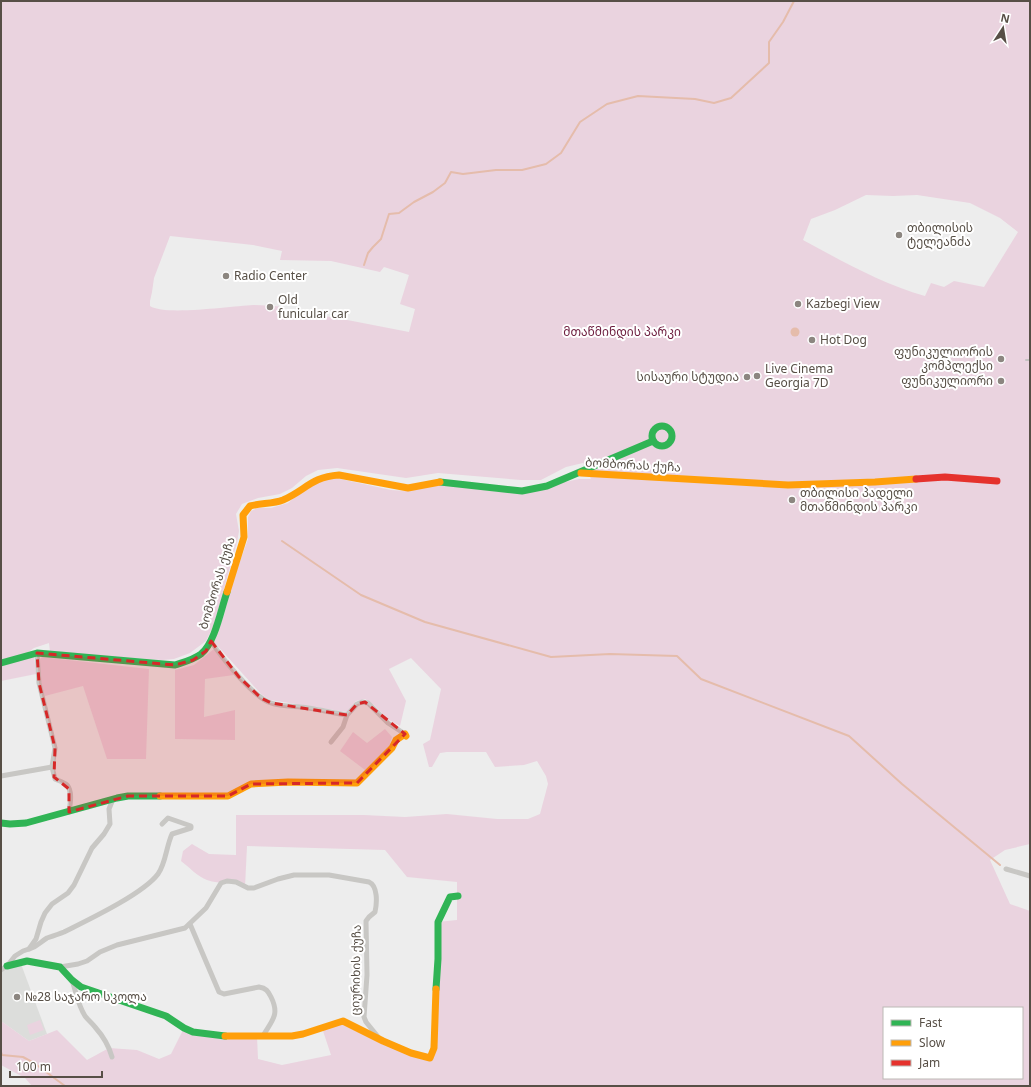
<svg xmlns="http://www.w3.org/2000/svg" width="1031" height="1087" viewBox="0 0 1031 1087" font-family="'Noto Sans','Noto Sans Georgian',sans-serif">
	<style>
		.education { fill: #dcdddb }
		.green { fill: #ead3df; fill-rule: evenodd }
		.water { fill: #e5bcab }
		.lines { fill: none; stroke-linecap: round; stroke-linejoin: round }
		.stream { stroke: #e5bcab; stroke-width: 2 }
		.street { stroke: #c8c7c4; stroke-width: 5 }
		.fast { stroke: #30b455; stroke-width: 7 }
		.slow { stroke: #ff9f0a; stroke-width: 7 }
		.jam { stroke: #e5322d; stroke-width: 7 }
		.rail { stroke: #c3c2c0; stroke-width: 2 }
		.marked { fill: #d62828; fill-opacity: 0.2; stroke: #d62828; stroke-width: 3; stroke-dasharray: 8 5; stroke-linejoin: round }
		.poi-dot { fill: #8c8680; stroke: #fff; stroke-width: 1.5 }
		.labels { text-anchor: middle; stroke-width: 4; stroke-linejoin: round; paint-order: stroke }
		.poi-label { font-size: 12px; fill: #574f46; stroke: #fff; text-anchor: start }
		.park-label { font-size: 12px; fill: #6f2041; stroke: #fff }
		.street-label { font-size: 12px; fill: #574f46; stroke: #fff }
	</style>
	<rect width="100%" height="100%" fill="#ededed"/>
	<!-- education -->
	<polygon class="education" points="21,964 47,1034 29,1041 1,1021 1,972"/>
	<!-- green -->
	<g class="green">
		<path d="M1 1H1030V844L1005 850 990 860 1010 904 1030 911V1086H32L25 1078 1 1065V1021L29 1041 57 1030 87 1060 109 1048 137 1050 159 1059 171 1054 184 1028 193 1032 257 1036 258 1059 282 1065 331 1055 322 1028 343 1021 430 1058 438 922 457 920V882L407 877 385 850 247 846 245 887C234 880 220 885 207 880 198 877 189 867 181 861L183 851 192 844 209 854 236 855V815H364L405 817 447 814 497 819H528L540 814 548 784 546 776 537 761 524 765 495 767 486 752H447L440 753 432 767H429L423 744 430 740 441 689 411 658 389 669 406 701 400 726 389 720 374 705 365 699 356 701 347 712 270 700 261 694 214 642 224 615 232 584 248 539V517L251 511 258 508H271L288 503 302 491 324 480 336 478 391 490 406 491 438 484 500 492 565 482 579 479H591L583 463 566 467 541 480H521L438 473 406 478 337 468 318 470 306 476 292 488 280 494 258 498 242 504 236 514 239 531 237 542 214 625 206 641 190 653 174 659 162 660 50 652 49 643 34 648 27 653 1 660ZM866 195 893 196 917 195 970 203 1000 218 1018 232 984 287 954 281 944 287 931 283 925 296C882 284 842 261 803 240L811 219 835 210ZM170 236 253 245 282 251 280 260 331 261 380 272 384 267 409 275 400 304 415 309 409 332 337 318 284 310V307C274 306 263 305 253 305 232 306 165 316 150 306V301L152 292 154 278ZM884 1008H1022V1078H884Z"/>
		<polygon points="214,649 234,675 205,679 204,717 235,710 235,740 175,739 175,670 194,665"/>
		<polygon points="34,656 36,674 1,681 1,666"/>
		<polygon points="42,657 149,669 146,759 107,759 83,686 45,696 40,682 40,659"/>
		<polygon points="385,729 392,737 389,747 365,770 340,751 353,732 367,743"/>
		<polygon points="40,1020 44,1030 30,1035 27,1025"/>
	</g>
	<!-- water -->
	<circle class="water" cx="795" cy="332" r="4.5"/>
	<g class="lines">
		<!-- stream -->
		<g class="stream">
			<polyline points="364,265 368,253 373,247 381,239 389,214 399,213 414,202 433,192 445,183 451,172 463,174 496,170 522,170 546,164 561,153 580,122 607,104 638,96 695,99 714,103 731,98 769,63 769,42 783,22 794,1"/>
			<polyline points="282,541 361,595 425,622 551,657 610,654 677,656 701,679 849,736 902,784 1000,865"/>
			<polyline points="1,1052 2,1055 23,1057 34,1063 65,1086"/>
		</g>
		<!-- street -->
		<g class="street">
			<path d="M211 641C221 657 253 697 271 703 282 707 296 706 308 708 321 710 334 713 347 715"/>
			<path d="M37 653 39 683 55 748 52 767 55 779C59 781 64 782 67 785 73 792 70 805 69 812"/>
			<polyline points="331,742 343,727 347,715 357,704 362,702 368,703 388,723 405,734"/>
			<polyline points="1,776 52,767"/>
			<polyline points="1006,869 1030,876"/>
			<path d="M190 924 219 992 224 994 259 987C266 988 268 991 271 997 280 1015 272 1020 263 1036"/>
			<path d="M29 949C39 946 40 942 47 938 53 936 59 934 64 932 88 920 143 894 158 874 166 863 166 847 172 834L191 828V826L168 818 162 824"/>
			<path d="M60 967 78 964 87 961 100 952 117 945 185 928 206 908 221 883 227 881 236 882 248 888H254L278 879 294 875H329L369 882C378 886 377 903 375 912L369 917 366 921 367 975 364 1017 366 1022 379 1038"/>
			<polyline points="1,970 7,966 15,956 23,951 29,949 36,939 41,922 45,913 52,904 68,893 74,885 92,848 104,834 110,824 109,809 113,799"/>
			<path d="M72 980C76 992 78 1005 85 1016 88 1020 92 1023 95 1027 103 1036 109 1046 112 1057"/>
		</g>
		<!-- fast -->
		<g class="fast">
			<circle cx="662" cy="436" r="10"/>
			<polyline points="440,482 522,491 547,486 653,441"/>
			<path d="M1 663 37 653 175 665C184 662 193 660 201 654 215 643 221 609 227 592"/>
			<polyline points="1,823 10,824 26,823 117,798 128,796 160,796"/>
			<polyline points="7,966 27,961 60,967 72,980 81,987 166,1016 184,1028 193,1032 225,1036"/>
			<polyline points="436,989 438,959 438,922 450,897 458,896"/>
		</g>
		<!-- slow -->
		<g class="slow">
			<polyline points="581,473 788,485 875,482 916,479"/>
			<path d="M227 592 244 537 243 515 250 506C261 503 273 504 283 500 306 490 311 477 339 475L408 488 440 482"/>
			<polyline points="160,796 228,796 251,784 288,782 357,783 392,748 396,740 405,734 406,736"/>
			<polyline points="225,1036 292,1036 303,1034 343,1021 383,1041 411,1053 430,1058 434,1048 436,989"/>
		</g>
		<!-- jam -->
		<polyline class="jam" points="916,479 945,477 997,481"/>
		<!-- rail -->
		<polyline class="rail" points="1026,360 1030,360"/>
	</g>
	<!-- marked area -->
	<path class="marked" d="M211 641 239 677 261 698 271 703 347 715 357 704 365 702 405 734 357 783 251 784 228 796H128L69 812V789L54 777 55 748 39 683 37 653 175 665 193 660 206 651Z"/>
	<!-- markers -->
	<g class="poi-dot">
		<circle cx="899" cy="235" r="4"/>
		<circle cx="226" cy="276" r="4"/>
		<circle cx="798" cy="304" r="4"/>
		<circle cx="270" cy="307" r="4"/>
		<circle cx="812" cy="340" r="4"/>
		<circle cx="1001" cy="359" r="4"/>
		<circle cx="757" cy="376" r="4"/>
		<circle cx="747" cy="377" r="4"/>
		<circle cx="1001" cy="381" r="4"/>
		<circle cx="792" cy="500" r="4"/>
		<circle cx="17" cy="997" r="4"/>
	</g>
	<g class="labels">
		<!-- poi labels -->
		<g class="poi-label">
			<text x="907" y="232">თბილისის<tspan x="907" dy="14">ტელეანძა</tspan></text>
			<text x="234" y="280">Radio Center</text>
			<text x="278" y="304">Old<tspan x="278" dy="14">funicular car</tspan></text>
			<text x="806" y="308">Kazbegi View</text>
			<text x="820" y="344">Hot Dog</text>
			<text x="993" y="356" text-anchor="end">ფუნიკულიორის<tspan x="993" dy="14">კომპლექსი</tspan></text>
			<text x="765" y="373">Live Cinema<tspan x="765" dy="14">Georgia 7D</tspan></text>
			<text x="739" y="381" text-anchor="end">სისაური სტუდია</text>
			<text x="993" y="385" text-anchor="end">ფუნიკულიორი</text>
			<text x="800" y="497">თბილისი პადელი<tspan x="800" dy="14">მთაწმინდის პარკი</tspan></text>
			<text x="25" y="1001">№28 საჯარო სკოლა</text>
		</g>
		<!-- park labels -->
		<g class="park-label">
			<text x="622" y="336">მთაწმინდის პარკი</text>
		</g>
		<!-- street labels -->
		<g class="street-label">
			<text transform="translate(633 465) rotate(3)" y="4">ბომბორას ქუჩა</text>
			<text transform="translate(217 583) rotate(-73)" y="4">ბომბორას ქუჩა</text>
			<text transform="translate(356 970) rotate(-89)" y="4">ციურიხის ქუჩა</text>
		</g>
	</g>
	<!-- border -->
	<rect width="1031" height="1087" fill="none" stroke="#574f46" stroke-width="4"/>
	<!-- legend -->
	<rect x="883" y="1007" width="140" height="72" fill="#ffffff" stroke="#bcb9b5"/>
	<rect x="891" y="1020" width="20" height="6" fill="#30b455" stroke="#bcb9b5"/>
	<text x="919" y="1027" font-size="12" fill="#574f46">Fast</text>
	<rect x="891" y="1040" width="20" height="6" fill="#ff9f0a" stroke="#bcb9b5"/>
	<text x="919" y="1047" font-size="12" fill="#574f46">Slow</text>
	<rect x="891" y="1060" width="20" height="6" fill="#e5322d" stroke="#bcb9b5"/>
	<text x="919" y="1067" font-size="12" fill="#574f46">Jam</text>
	<!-- north arrow -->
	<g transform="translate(1003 28) rotate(12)" stroke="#ffffff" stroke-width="3" paint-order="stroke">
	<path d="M0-3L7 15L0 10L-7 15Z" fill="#574f46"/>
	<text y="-6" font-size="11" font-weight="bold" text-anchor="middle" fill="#574f46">N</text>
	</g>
	<!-- scale -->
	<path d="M10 1071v6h92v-6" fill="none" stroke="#574f46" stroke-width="2"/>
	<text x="16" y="1071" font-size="12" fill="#574f46" stroke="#ffffff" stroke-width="3" paint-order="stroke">100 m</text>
</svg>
